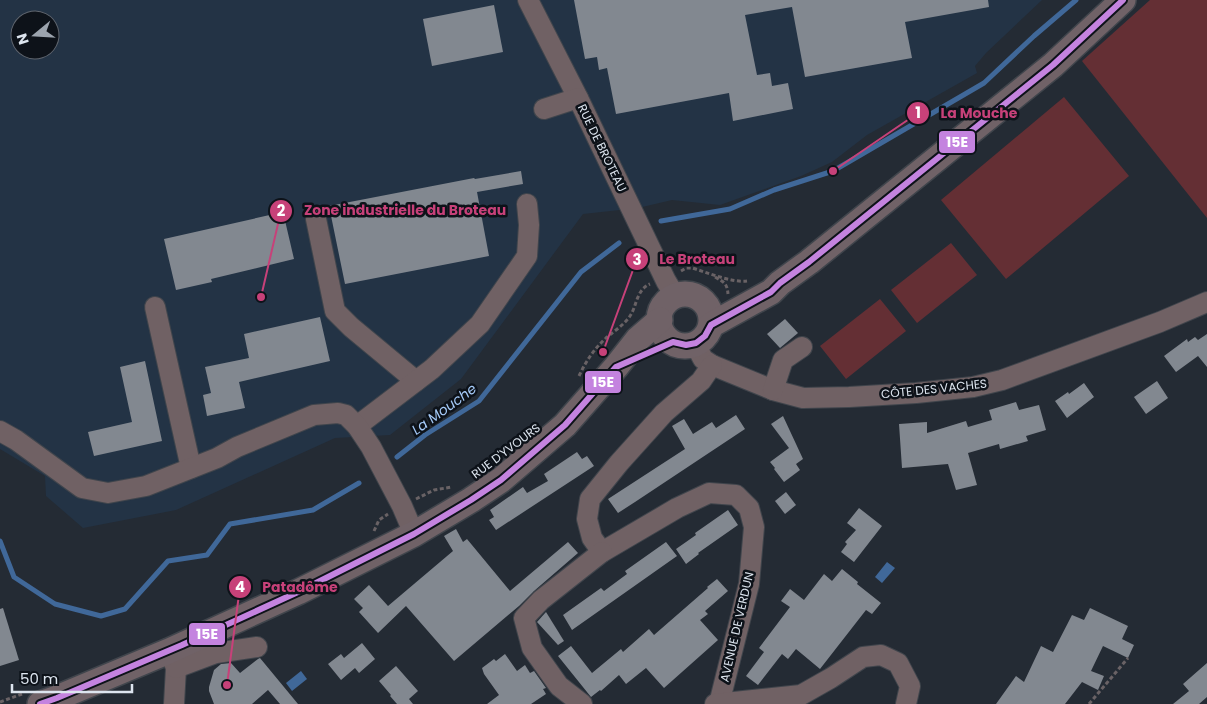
<svg xmlns="http://www.w3.org/2000/svg" width="1207" height="704" viewBox="0 0 1207 704" font-family="Poppins,sans-serif">
	<style>
		.built { fill: #233345; fill-rule: evenodd }
		.green { fill: #642f34 }
		.water { fill: #406899 }
		.lines { fill: none; stroke-linecap: round; stroke-linejoin: round }
		.stream { stroke: #406899; stroke-width: 5 }
		.building { fill: #828890 }
		.minor-casing { stroke: #40454c; stroke-width: 22 }
		.major-casing { stroke: #40454c; stroke-width: 28 }
		.path { stroke: #696265; stroke-width: 3; stroke-dasharray: 4 2.5; stroke-linecap: butt }
		.minor { stroke: #706164; stroke-width: 20 }
		.major { stroke: #706267; stroke-width: 25 }
		.bus-1-casing { stroke: #0d1219; stroke-width: 10 }
		.bus-1 { stroke: #c483df; stroke-width: 6 }
		.labels { text-anchor: middle; stroke-width: 5; stroke-linejoin: round; paint-order: stroke }
		.street-label { font-size: 12px; fill: #dde5ef; stroke: #0d1219 }
		.water-label { font-size: 14px; font-style: italic; fill: #a5caf8; stroke: #0d1219 }
		.leader { fill: none; stroke: #c74179; stroke-width: 2 }
		.callout-dot { fill: #c74179; stroke: #0d1219; stroke-width: 2 }
		.mark-label { font-size: 15px; text-anchor: middle; font-weight: bold; fill: #fff }
		.callout-label { font-size: 14px; text-anchor: middle; font-weight: bold; fill: #c74179; stroke: #0d1219; stroke-width: 5; stroke-linejoin: round; paint-order: stroke }
		.line-badge { stroke: #0d1219; stroke-width: 2 }
		.badge-label { font-size: 14px; text-anchor: middle; font-weight: bold; fill: #fff }
	</style>
	<rect width="100%" height="100%" fill="#242b34"/>
	<!-- built -->
	<path class="built" d="M0 0H1042L986 53 975 66 977 73 867 135 832 162 801 176 720 205 672 200 638 208 583 214 461 379 390 435 335 438 176 510 83 528 46 496 45 476 0 449ZM20 20H50V50H20Z"/>
	<!-- green -->
	<g class="green">
		<polygon points="1150,0 1207,0 1207,218 1082,61"/>
		<polygon points="1064,97 1129,176 1006,279 941,200"/>
		<polygon points="951,243 977,275 917,323 891,290"/>
		<polygon points="880,299 906,331 846,379 820,346"/>
	</g>
	<!-- water -->
	<g class="water">
		<polygon points="887,562 895,568 882,583 875,577"/>
		<polygon points="301,671 307,679 292,691 286,683"/>
	</g>
	<g class="lines">
		<!-- stream -->
		<g class="stream">
			<polyline points="661,221 730,209 774,190 833,171 984,83 1034,36 1076,0"/>
			<polyline points="397,457 425,435 479,401 581,272 619,243"/>
			<polyline points="0,541 14,577 55,604 101,616 125,609 168,561 207,555 230,524 313,510 359,483"/>
		</g>
	</g>
	<!-- building -->
	<g class="building">
		<polygon points="574,0 988,0 989,7 905,22 912,58 805,77 792,7 745,15 757,75 770,73 772,86 788,83 793,109 733,121 729,93 616,114 607,68 599,70 597,57 585,59"/>
		<polygon points="494,5 503,52 432,66 423,19"/>
		<polygon points="521,171 523,184 477,192 489,256 345,284 329,206 474,178 475,179"/>
		<polygon points="283,212 294,259 211,279 212,282 176,290 164,239"/>
		<polygon points="320,317 330,361 239,382 245,408 207,416 203,395 211,393 205,367 249,358 244,334"/>
		<polygon points="785,319 798,333 780,348 767,334"/>
		<polygon points="1207,334 1207,367 1198,356 1176,372 1164,356 1187,339 1188,342 1195,337 1198,340"/>
		<polygon points="145,361 162,441 94,456 88,432 132,422 120,367"/>
		<polygon points="1157,381 1168,398 1146,414 1134,397"/>
		<polygon points="1084,383 1094,397 1067,418 1055,401 1068,392 1069,394"/>
		<polygon points="1016,402 1019,410 1039,405 1046,430 1026,436 1028,441 1000,449 999,444 968,453 977,485 956,490 948,464 902,468 899,424 927,422 927,433 966,421 968,427 992,420 989,410"/>
		<polygon points="736,415 745,429 635,502 618,513 608,499 685,449 672,426 684,419 693,434 712,422 716,428"/>
		<polygon points="783,416 803,459 796,464 800,470 784,482 774,469 775,468 770,462 789,448 771,424"/>
		<polygon points="577,452 582,459 587,456 594,466 496,530 489,520 494,517 490,510 523,487 527,493 548,481 544,474"/>
		<polygon points="786,492 796,505 785,514 775,501"/>
		<polygon points="859,508 882,526 854,562 841,552 847,544 845,542 856,530 847,523"/>
		<polygon points="728,510 738,525 698,553 699,554 686,564 676,549 696,535 695,533"/>
		<polygon points="456,529 463,542 467,539 510,591 568,542 578,553 534,591 519,606 454,661 406,606 378,633 359,612 363,608 354,599 369,585 388,606 453,551 444,536"/>
		<polygon points="666,542 677,556 572,630 563,615 601,588 604,591 627,574 625,571"/>
		<polygon points="842,569 858,582 857,584 881,603 872,614 866,610 820,669 796,649 788,659 782,654 758,685 746,676 764,652 759,648 790,607 781,601 790,589 804,600 824,574 832,581"/>
		<polygon points="717,579 728,591 705,611 708,614 700,620 718,640 664,688 646,668 626,684 619,675 601,691 600,690 591,697 558,656 571,646 592,673 621,649 623,652 649,629 654,635 708,588 707,587"/>
		<polygon points="3,608 19,660 0,666 0,609"/>
		<polygon points="1090,608 1128,626 1122,639 1134,645 1128,658 1103,646 1091,671 1104,676 1098,690 1082,682 1065,704 996,704 1016,676 1024,682 1041,646 1053,652 1072,615 1084,620"/>
		<polygon points="546,612 564,641 558,645 537,622"/>
		<polygon points="362,643 375,659 359,673 355,668 341,680 328,664 341,654 344,658"/>
		<polygon points="505,654 517,671 525,665 530,673 534,671 546,688 543,689 546,694 531,704 487,704 499,695 484,674 482,668 494,659 496,661"/>
		<polygon points="260,658 298,704 280,704 268,690 252,704 214,704 209,691 209,687 214,670 221,664 231,663 240,673 258,659"/>
		<polygon points="1207,663 1207,697 1199,704 1173,704 1189,691 1183,684"/>
		<polygon points="396,666 418,691 409,699 413,704 397,704 390,696 391,695 379,681"/>
	</g>
	<g class="lines">
		<defs>
			<g id="minor">
				<polyline points="528,0 578,98 666,281 675,296"/>
				<polyline points="544,109 578,98"/>
				<polyline points="316,219 335,311 351,327 416,381"/>
				<polyline points="155,307 191,468"/>
				<polyline points="695,344 703,359 712,365 773,390 803,398 849,397 916,393 973,387 1002,380 1160,322 1207,302"/>
				<polyline points="712,365 701,381 664,413 619,463 590,499 587,519 592,538 602,552 677,508 709,493 736,495 749,508 754,527 749,584 719,704"/>
				<polyline points="773,390 783,360 802,347"/>
				<polyline points="357,426 432,369 480,324 527,256 529,225 527,204"/>
				<polyline points="0,431 16,440 82,488 108,493 146,486 217,458 237,447 314,415 338,413 346,415 357,426 371,447 402,506 414,534"/>
				<polyline points="172,657 176,668 174,704"/>
				<polyline points="176,668 216,653 257,647"/>
				<polyline points="582,704 559,686 532,648 524,618 541,600 602,552"/>
				<polyline points="715,704 801,695 831,678 863,657 881,655 898,663 910,686 906,704"/>
			</g>
			<g id="major">
				<circle cx="685" cy="320" r="26"/>
				<polyline points="711,325 771,292 780,283 809,262 1053,65 1123,0"/>
				<polyline points="40,704 57,698 169,651 298,592 414,534 471,500 501,480 565,425 616,367 638,339 660,320"/>
			</g>
		</defs>
		<!-- minor casing -->
		<use href="#minor" class="minor-casing"/>
		<!-- major casing -->
		<use href="#major" class="major-casing"/>
		<!-- path -->
		<g class="path">
			<path d="M681 271 686 268H692C706 272 732 283 747 281"/>
			<path d="M715 277C724 282 727 283 728 294"/>
			<path d="M579 376C586 361 594 349 606 338 614 331 624 325 630 316 637 306 636 290 650 284"/>
			<polyline points="416,499 434,490 452,487"/>
			<polyline points="374,531 379,520 388,514"/>
			<polyline points="0,702 22,694"/>
			<polyline points="1089,704 1128,658"/>
		</g>
		<!-- minor -->
		<use href="#minor" class="minor"/>
		<!-- major -->
		<use href="#major" class="major"/>
		<defs>
			<polyline id="bus-1" points="40,704 57,698 182,645 298,592 414,534 471,500 501,480 565,425 616,367 673,342 686,345 696,343 705,336 711,325 771,292 780,283 809,262 1053,65 1123,0"/>
		</defs>
		<!-- bus-1 casing -->
		<use href="#bus-1" class="bus-1-casing"/>
		<!-- bus-1 -->
		<use href="#bus-1" class="bus-1"/>
	</g>
	<g class="labels">
		<!-- street labels -->
		<g class="street-label">
			<text transform="translate(602 148) rotate(64)" y="4">RUE DE BROTEAU</text>
			<text transform="translate(934 389) rotate(-6)" y="4">CÔTE DES VACHES</text>
			<text transform="translate(506 451) rotate(-37)" y="4">RUE D'YVOURS</text>
			<text transform="translate(737 627) rotate(-77)" y="4">AVENUE DE VERDUN</text>
		</g>
		<!-- water labels -->
		<g class="water-label">
			<text transform="translate(444 409) rotate(-36)" y="5">La Mouche</text>
		</g>
	</g>
	<!-- callouts -->
	<path class="leader" d="M833 171L918 113M261 297L281 211M603 352L637 259M227 685L240 587"/>
	<g class="callout-dot">
		<circle cx="833" cy="171" r="5"/>
		<circle cx="261" cy="297" r="5"/>
		<circle cx="603" cy="352" r="5"/>
		<circle cx="227" cy="685" r="5"/>
		<circle cx="918" cy="113" r="12"/>
		<circle cx="281" cy="211" r="12"/>
		<circle cx="637" cy="259" r="12"/>
		<circle cx="240" cy="587" r="12"/>
	</g>
	<g class="mark-label">
		<text x="918" y="118">1</text>
		<text x="281" y="216">2</text>
		<text x="637" y="265">3</text>
		<text x="240" y="592">4</text>
	</g>
	<g class="callout-label">
		<text x="979" y="118">La Mouche</text>
		<text x="405" y="215">Zone industrielle du Broteau</text>
		<text x="697" y="264">Le Broteau</text>
		<text x="300" y="592">Patadôme</text>
	</g>
	<g class="line-badge">
		<rect x="938" y="130" width="38" height="24" rx="5" fill="#c483df"/>
		<rect x="584" y="370" width="38" height="24" rx="5" fill="#c483df"/>
		<rect x="188" y="622" width="38" height="24" rx="5" fill="#c483df"/>
	</g>
	<g class="badge-label">
		<text x="957" y="147">15E</text>
		<text x="603" y="387">15E</text>
		<text x="207" y="639">15E</text>
	</g>
	<!-- north arrow -->
	<g transform="translate(35 35) rotate(252)"><circle r="24" fill="#0d1219" stroke="#60666f"/>
	<path d="M0-4L9 19L0 12L-9 19Z" fill="#9ca4ae"/>
	<text y="-8" font-size="14" font-weight="bold" text-anchor="middle" fill="#dde5ef">N</text>
	</g>
	<!-- scale -->
	<path d="M12 684v8h120v-8" fill="none" stroke="#dde5ef" stroke-width="2.5"/>
	<text x="20" y="684" font-size="15" fill="#dde5ef" stroke="#0d1219" stroke-width="4" paint-order="stroke">50 m</text>
</svg>
